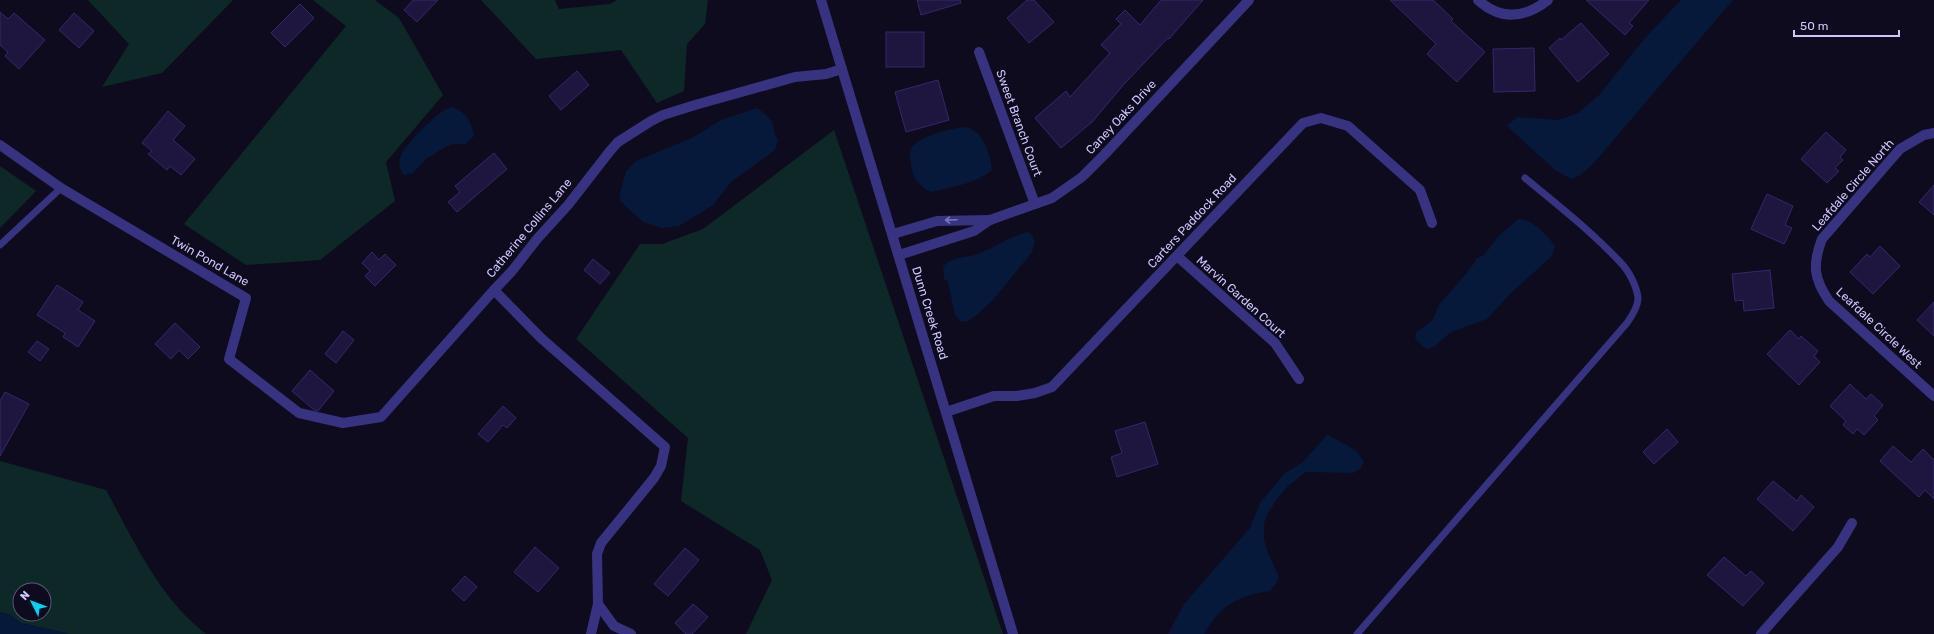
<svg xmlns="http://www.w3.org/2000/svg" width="1934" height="634" viewBox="0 0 1934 634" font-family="Rubik,sans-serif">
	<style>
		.green { fill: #0e2828; fill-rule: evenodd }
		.water { fill: #06193b }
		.building { fill: #1f1640; stroke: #36276d }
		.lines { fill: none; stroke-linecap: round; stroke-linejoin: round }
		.service { stroke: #373380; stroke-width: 7 }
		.minor { stroke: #373380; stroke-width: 10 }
		.tertiary { stroke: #373380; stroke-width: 10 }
		.oneway { stroke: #7b76b9 }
		.labels { text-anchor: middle; stroke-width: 4; stroke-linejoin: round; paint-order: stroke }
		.street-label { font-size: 12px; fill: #cfc8ff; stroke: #0e0b1e }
	</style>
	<rect width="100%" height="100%" fill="#0e0b1e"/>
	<!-- green -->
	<g class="green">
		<polygon points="88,0 233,0 162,73 102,87 129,44"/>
		<polygon points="313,0 375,0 399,18 443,95 386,162 395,201 320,260 246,265 184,224 346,26"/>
		<polygon points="481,0 555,0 559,9 610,4 617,0 708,0 705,24 687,44 684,91 657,103 621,50 536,59"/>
		<polygon points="834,130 1003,634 746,634 772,580 760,550 681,501 688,438 576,339 640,244 662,244 703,229"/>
		<polygon points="0,166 36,191 0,228"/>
		<path d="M0 461 106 490C134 541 159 598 206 634H70L21 623 11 615 0 612ZM20 590H44V614H20Z"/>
	</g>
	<!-- water -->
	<g class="water">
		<polygon points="1681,0 1733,0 1593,164 1579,176 1571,179 1555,170 1507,126 1517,117 1559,120 1578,113 1599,95 1645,38"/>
		<path d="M451 107C465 110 472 123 474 136L466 144H452L442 149 426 159 413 173 404 175C399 169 398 162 401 155 407 143 439 110 451 107Z"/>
		<path d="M757 108C763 112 771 118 773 125 775 131 774 134 778 140L775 150 731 182 713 205 679 226 662 228 643 222 620 201V193L626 171 636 161 694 137 721 120Z"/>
		<path d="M967 127C984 132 990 154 992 170 975 184 951 187 931 192 919 186 913 178 911 166 911 162 909 157 910 153 912 136 953 128 967 127Z"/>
		<path d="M1518 219C1531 218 1548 236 1555 246L1552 256 1512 292 1487 319 1451 332 1434 347 1428 349 1422 346 1415 338 1416 332 1427 325 1433 319 1439 305 1470 269 1477 258 1484 255 1498 237Z"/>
		<path d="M1027 232 1032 235 1035 241 1032 252 993 300 978 314 966 322 960 321 955 315 948 282 944 279 943 267C951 257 963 258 975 255 993 249 1009 237 1027 232Z"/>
		<path d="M1327 435C1329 435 1354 449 1356 451 1359 454 1361 458 1364 462L1360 469 1353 473 1306 472 1288 486 1277 499 1267 514 1264 524V539L1268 553 1279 577 1277 582 1270 591C1237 596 1221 605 1204 634H1168L1184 604 1250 528 1260 503 1285 473 1303 462Z"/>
		<polygon points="0,612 11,615 21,623 70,634 0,634"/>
	</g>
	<!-- building -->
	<g class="building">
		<polygon points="413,0 438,0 417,22 404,10"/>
		<polygon points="917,0 960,0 961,3 921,15"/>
		<polygon points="1027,0 1034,0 1054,22 1029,43 1007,18"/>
		<polygon points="1161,0 1203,0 1169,39 1168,38 1125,83 1092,122 1061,148 1035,118 1066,91 1070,97 1110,53 1101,45 1121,24 1116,19 1125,10 1140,25"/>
		<polygon points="1390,0 1433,0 1453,19 1451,21 1485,52 1457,82 1427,54 1436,44"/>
		<polygon points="1586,0 1649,0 1629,23 1633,26 1625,35"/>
		<polygon points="300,4 314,18 285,47 271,33"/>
		<polygon points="0,12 8,19 14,13 45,40 19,69 5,56 8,52 0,45"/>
		<polygon points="74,13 94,31 79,48 59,30"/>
		<polygon points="1581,23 1609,54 1578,82 1549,48 1560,38 1561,40"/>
		<rect x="886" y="32" width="38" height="35"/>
		<polygon points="1534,48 1535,91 1494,92 1493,49"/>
		<polygon points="577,71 589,85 561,110 549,96"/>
		<polygon points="938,80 949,120 906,132 895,92"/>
		<polygon points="168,111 185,126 173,140 195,159 181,175 170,166 167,170 148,154 152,151 142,143"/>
		<polygon points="1826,132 1846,150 1840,157 1843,160 1835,168 1839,171 1827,183 1801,159"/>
		<polygon points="494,153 507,169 457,212 448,202 460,192 455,186"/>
		<polygon points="1934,185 1934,215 1919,202"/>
		<polygon points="1767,194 1793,206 1785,225 1792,228 1784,244 1751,229"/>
		<polygon points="1880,246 1900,266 1873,294 1850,272 1867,254 1870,257"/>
		<polygon points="372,252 379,260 385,254 396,265 375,286 365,276 370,271 362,263"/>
		<polygon points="593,259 610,273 600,284 584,270"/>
		<polygon points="1770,270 1774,308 1744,311 1743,300 1735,301 1732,274"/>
		<polygon points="57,285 83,302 78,310 95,321 78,347 63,337 65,333 37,315"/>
		<polygon points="1934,302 1934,336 1917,320"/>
		<polygon points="175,323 200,347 188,359 179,350 171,359 155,344"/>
		<polygon points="1790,330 1799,339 1801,336 1818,351 1814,356 1820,362 1799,385 1767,354"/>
		<polygon points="343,331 354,340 336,363 325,354"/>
		<polygon points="37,341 49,349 40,361 28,352"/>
		<polygon points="310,370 334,391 318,411 314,410 292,391"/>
		<polygon points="1850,384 1866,399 1871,394 1883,405 1874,416 1878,420 1864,435 1857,429 1853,434 1843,425 1846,421 1830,406"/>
		<polygon points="5,392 29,404 0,456 0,401"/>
		<polygon points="503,406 516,418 507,428 503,425 488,442 478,434"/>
		<polygon points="1145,422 1158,464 1117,477 1111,457 1122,453 1115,431"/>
		<polygon points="1667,429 1678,442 1654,464 1643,452"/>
		<polygon points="1893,446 1911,462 1923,449 1934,460 1934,499 1925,490 1919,497 1880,461"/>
		<polygon points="1773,481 1797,501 1801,495 1814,507 1793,531 1757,499"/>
		<polygon points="535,547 559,568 538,592 514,572"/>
		<polygon points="685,548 699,560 668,596 654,584"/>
		<polygon points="1724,557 1746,576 1751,571 1764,583 1743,606 1707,575"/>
		<polygon points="465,576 477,587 464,601 452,590"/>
		<polygon points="693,604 708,617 692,634 686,634 675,623"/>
	</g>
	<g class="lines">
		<!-- service -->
		<g class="service">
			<polyline points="0,245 61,188"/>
			<path d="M1357 634 1627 323C1632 316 1638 307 1638 298 1637 287 1629 271 1621 263 1592 232 1558 205 1525 178"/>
		</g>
		<!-- minor -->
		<g class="minor">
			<path d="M1478 0C1501 21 1525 18 1548 0"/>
			<polyline points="979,52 1035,204"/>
			<path d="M1934 133 1924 135 1900 149 1822 239C1812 265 1814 279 1829 301L1934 396"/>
			<polyline points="0,145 61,188 246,298 229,359 299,413 343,423 381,417 494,290"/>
			<polyline points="893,234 937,221 990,220"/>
			<polyline points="899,255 974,231 990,220 1052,198 1082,177 1105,154 1249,0"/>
			<polyline points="1177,256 1275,343 1299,379"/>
			<polyline points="946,412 994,396 1017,396 1035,393 1052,387 1303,123 1321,118 1348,126 1420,190 1432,223"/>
			<polyline points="598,604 614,626 631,634"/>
			<polyline points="591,634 598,604 597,554 601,543 654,478 661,466 665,447 541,338 494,290 512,271 537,239 568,205 610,151 618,142 651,121 663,115 695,105 795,77 826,74 842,69"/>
			<polyline points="1761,634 1838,547 1852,523"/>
		</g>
		<!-- tertiary -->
		<polyline class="tertiary" points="821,0 1013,634"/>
	</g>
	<!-- one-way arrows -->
	<defs><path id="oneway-shaft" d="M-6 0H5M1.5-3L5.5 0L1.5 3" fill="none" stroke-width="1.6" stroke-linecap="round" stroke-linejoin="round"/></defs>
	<use class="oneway" href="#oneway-shaft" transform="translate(951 220) rotate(178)"/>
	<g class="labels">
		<!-- street labels -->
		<g class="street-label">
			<text transform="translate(1121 117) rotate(-47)" y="4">Caney Oaks Drive</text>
			<text transform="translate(1019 123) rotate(70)" y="4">Sweet Branch Court</text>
			<text transform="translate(1853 185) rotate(-49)" y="4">Leafdale Circle North</text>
			<text transform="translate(1192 221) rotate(-47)" y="4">Carters Paddock Road</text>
			<text transform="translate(529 228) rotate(-50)" y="4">Catherine Collins Lane</text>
			<text transform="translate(210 261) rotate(30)" y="4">Twin Pond Lane</text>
			<text transform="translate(1241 297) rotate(42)" y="4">Marvin Garden Court</text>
			<text transform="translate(930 313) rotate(73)" y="4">Dunn Creek Road</text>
			<text transform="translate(1879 328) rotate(43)" y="4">Leafdale Circle West</text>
		</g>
	</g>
	<!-- north arrow -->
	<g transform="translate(32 602) rotate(312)"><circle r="19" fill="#0e0b1e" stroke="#5b5778"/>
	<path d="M0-3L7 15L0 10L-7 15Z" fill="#00d6f3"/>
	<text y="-6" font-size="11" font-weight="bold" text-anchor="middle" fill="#cfc8ff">N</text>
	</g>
	<!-- scale -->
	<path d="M1794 30v6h105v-6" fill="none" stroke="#cfc8ff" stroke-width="2"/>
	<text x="1800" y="30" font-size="12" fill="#cfc8ff" stroke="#0e0b1e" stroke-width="3" paint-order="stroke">50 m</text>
</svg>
